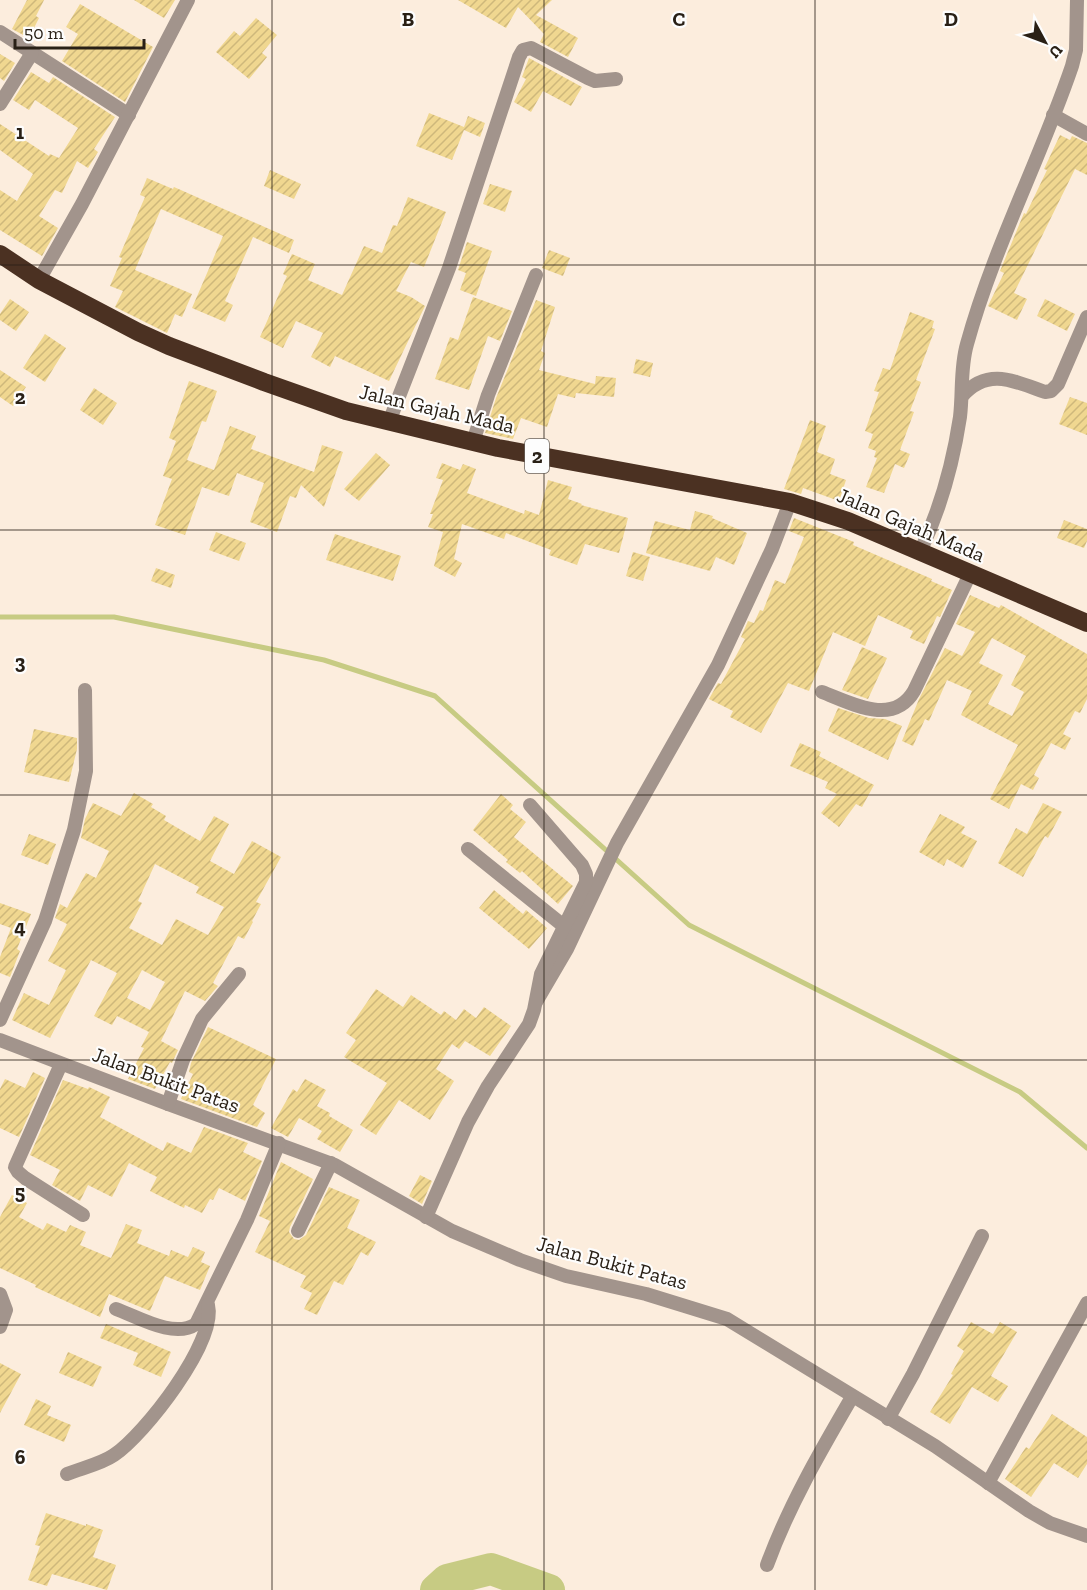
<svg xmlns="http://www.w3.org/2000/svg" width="1087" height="1590" viewBox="0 0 1087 1590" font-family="'Zilla Slab',serif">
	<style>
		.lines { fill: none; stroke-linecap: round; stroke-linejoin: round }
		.stream { stroke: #c7cb83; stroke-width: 5 }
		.river { stroke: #c7cb83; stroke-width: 32 }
		.building { fill: url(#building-hatch); fill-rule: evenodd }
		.street { stroke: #a2948c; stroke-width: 14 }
		.highway { stroke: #4b3122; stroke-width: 18 }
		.grid { fill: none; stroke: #292016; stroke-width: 1.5; stroke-opacity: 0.55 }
		.labels { text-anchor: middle; stroke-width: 4.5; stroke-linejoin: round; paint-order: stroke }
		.shield { fill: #fdfdfd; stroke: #69625b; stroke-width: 1.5 }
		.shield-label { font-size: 20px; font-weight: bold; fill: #292016 }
		.street-label { font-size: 21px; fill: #292016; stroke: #fdfdfd }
		.grid-label { font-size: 20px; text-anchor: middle; font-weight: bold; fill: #292016; stroke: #fdfdfd; stroke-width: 4.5; stroke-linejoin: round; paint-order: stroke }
	</style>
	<defs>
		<pattern id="building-hatch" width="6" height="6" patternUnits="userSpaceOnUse" patternTransform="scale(1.5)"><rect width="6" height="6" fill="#f0d790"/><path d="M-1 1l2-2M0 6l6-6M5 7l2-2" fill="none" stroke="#ceb87b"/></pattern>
	</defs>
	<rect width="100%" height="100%" fill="#fceddd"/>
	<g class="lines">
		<!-- stream -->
		<polyline class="stream" points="0,617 114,617 324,660 435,696 689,925 1020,1092 1087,1148"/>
		<!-- river -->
		<polyline class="river" points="436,1590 447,1580 491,1569 549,1590"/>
	</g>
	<!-- building -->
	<g class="building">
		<polygon points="27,0 44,0 36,16 39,18 29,38 12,29"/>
		<polygon points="134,0 175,0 164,18"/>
		<polygon points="458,0 552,0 536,15 578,38 568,57 540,42 544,34 518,7 506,28"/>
		<polygon points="80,4 153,47 125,102 62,61 78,34 66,27"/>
		<polygon points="256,18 277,35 262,53 267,57 249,79 216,52 234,31 240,36"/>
		<polygon points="0,54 15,63 4,81 0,78"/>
		<polygon points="529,58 582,87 571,106 543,91 531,112 514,102 526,79 522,77"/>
		<polygon points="31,72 49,83 53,77 115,117 94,149 98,152 88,168 77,161 62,193 55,190 39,216 58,228 42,256 0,230 0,190 17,201 33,174 0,150 0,124 49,156 50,154 59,158 78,128 35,100 29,110 13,100"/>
		<polygon points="429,113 464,127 468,116 485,123 480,137 464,130 452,160 416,146"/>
		<polygon points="1060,135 1070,140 1072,136 1087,143 1087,175 1075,169 1014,293 1027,299 1017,320 988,306 1004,273 1000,271 1024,213 1026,214 1047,170 1044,169"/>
		<polygon points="270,170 301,184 294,199 264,186"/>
		<polygon points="147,178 173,189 174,187 294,240 289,253 253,237 225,301 233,305 225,322 192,308 223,236 161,209 135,270 192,294 182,317 175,314 167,333 115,307 123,291 110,286 122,258 119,257 145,197 140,195"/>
		<polygon points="490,184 512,191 505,212 483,204"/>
		<polygon points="408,197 446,212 424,267 411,262 396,291 411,297 425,306 389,381 335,356 330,367 311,357 323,333 296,321 283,348 260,337 287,276 283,274 292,254 315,264 308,280 342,295 364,246 382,253 393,225 397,226"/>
		<polygon points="467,242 492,251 476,296 460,290 466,273 458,270"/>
		<polygon points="549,250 570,258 563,276 542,268"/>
		<polygon points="473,297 512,311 500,341 488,336 469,390 435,379 450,337 458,340"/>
		<polygon points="10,299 29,312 16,331 0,320 0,314"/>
		<polygon points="1045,299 1075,314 1067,331 1037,316"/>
		<polygon points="536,300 555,307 541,351 545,353 539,370 595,384 596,376 616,378 614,397 576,393 575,398 558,394 547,427 521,418 513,439 485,433 496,398"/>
		<polygon points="910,312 934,321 932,328 935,329 916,380 921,382 910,411 914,412 900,450 910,454 904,468 895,464 884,493 866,487 877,458 874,457 876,451 868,448 873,434 865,431 879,392 874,391 883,368 890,370"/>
		<polygon points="45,334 66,348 45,382 23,368"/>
		<polygon points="636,359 653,363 650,377 633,373"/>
		<polygon points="0,370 26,387 13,406 0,397"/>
		<polygon points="189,381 217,391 206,422 202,421 187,460 214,470 230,426 256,436 251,449 314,472 322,445 343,452 324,507 301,485 296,498 290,496 277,532 250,522 264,483 237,473 229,496 202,487 185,535 155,525 172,479 163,476 176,441 169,438"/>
		<polygon points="94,388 117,403 103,425 80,410"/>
		<polygon points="1070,397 1087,403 1087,435 1059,424"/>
		<polygon points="810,420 826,426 817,452 835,459 830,474 846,480 839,501 803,488 801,494 784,489"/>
		<polygon points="376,453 390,465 359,501 344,489"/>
		<polygon points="442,463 460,470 463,464 476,469 467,493 524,514 525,510 539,515 548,480 572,487 568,499 582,504 581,505 628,518 619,553 585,544 577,565 549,555 551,550 506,533 504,539 462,524 454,559 462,563 455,577 434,566 443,532 428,527 433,514 430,514 443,480 436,478"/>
		<polygon points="695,511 713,516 712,518 747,533 734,565 716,557 710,571 646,553 655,521 690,530"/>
		<polygon points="794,518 854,542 853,545 932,579 931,581 952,590 940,617 937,616 924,644 910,638 913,631 878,615 865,646 833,632 809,691 788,683 761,733 730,717 733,711 709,699 718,683 721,684 745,639 741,637 748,621 754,623 760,610 763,611 775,580 785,584 786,582 804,537 789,531"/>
		<polygon points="1064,520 1087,529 1087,541 1084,548 1057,538"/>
		<polygon points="216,532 246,543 239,561 209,550"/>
		<polygon points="335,534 401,556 393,581 326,560"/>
		<polygon points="633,552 650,557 643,581 626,576"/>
		<polygon points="156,568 175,575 171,588 151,581"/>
		<path d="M970 595 999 608 1001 605 1087 654V699L1080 713 1075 711 1063 734 1071 738 1065 750 1051 743 1034 775 1039 778 1033 790 1021 784 1009 809 990 799 1018 745 961 715 972 691 947 680 929 721 925 719 913 746 902 741 919 699 945 648 962 656 975 632 956 624ZM992 638 1026 656 1011 685 1024 692 1012 716 988 704 1003 675 979 663Z"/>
		<polygon points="862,647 887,658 868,699 842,690"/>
		<polygon points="838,708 869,718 885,719 902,726 888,760 828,731"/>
		<polygon points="34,729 77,738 77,749 69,782 24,772"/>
		<polygon points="800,743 821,752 819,756 874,785 862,807 856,804 839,827 821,813 837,794 825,788 828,782 790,766"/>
		<path d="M134 793 153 804 151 807 166 816 164 820 200 841 214 816 229 824 210 861 234 874 252 841 281 857 256 902 261 904 252 921 253 922 244 939 238 936 213 983 218 986 205 1001 185 991 161 1041 178 1050 172 1063 170 1062 155 1089 128 1079 144 1048 141 1047 149 1032 117 1016 112 1025 94 1016 117 973 91 960 50 1038 12 1020 24 993 49 1005 66 970 48 961 67 924 55 918 60 904 67 908 86 873 96 878 109 851 81 838 85 819 93 803 121 816ZM155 864 199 887 196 893 224 907 208 935 176 919 162 945 129 928 142 903 138 901ZM142 970 165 982 150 1010 127 998Z"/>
		<polygon points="501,794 513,805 510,809 526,822 514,837 573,886 558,904 522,871 520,873 506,862 508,860 473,830"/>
		<polygon points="1043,803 1062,812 1048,838 1045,836 1023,877 998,863 1016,828 1027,834"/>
		<polygon points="940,814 965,827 961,833 977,841 963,868 947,859 944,866 919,852"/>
		<polygon points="29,834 56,844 48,865 21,855"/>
		<polygon points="494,890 523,914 526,910 547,928 529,949 479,908"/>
		<polygon points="0,903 31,914 17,949 20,951 10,977 0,973 0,957 11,928 0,924"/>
		<polygon points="376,989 403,1007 411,995 441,1015 444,1011 456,1020 464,1009 476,1018 484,1007 511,1026 490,1056 465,1041 459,1049 452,1044 436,1069 454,1081 430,1120 399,1100 376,1135 360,1125 387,1083 344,1057 356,1040 346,1033"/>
		<polygon points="208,1027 276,1059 253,1105 265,1113 257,1127 181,1099 193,1074 189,1072 191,1063"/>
		<polygon points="33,1072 45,1078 19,1137 0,1128 0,1089 5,1079 25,1088"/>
		<polygon points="305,1079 326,1090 317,1106 330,1113 329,1116 353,1130 340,1152 317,1139 322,1131 299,1118 288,1137 271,1128 293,1089 297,1092"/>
		<polygon points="63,1080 88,1089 89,1087 110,1097 100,1117 163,1151 167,1142 191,1153 204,1127 248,1143 243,1152 262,1161 245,1201 219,1188 213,1200 210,1199 202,1213 185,1205 184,1208 150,1191 157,1177 129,1163 112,1197 88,1185 80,1201 52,1185 60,1170 30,1155"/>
		<polygon points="281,1162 313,1179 290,1227 289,1232 294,1239 299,1240 306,1235 329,1187 360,1200 347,1228 376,1242 368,1256 361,1252 343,1285 334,1281 317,1315 304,1309 312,1293 300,1287 306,1276 255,1252 270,1221 259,1216"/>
		<polygon points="420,1175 432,1181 422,1204 409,1196"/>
		<polygon points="12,1195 27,1203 19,1217 43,1230 47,1223 66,1232 70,1225 86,1232 80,1245 111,1258 126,1224 142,1230 137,1243 169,1256 171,1250 188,1257 193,1247 205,1252 201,1262 210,1266 200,1290 165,1276 150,1311 109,1294 100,1317 35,1287 36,1285 0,1268 0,1217"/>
		<polygon points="971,1322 993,1334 1000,1322 1017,1332 991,1376 1008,1386 998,1402 972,1387 950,1424 930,1412 953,1375 951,1374 964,1351 957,1346"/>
		<polygon points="106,1324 171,1352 161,1377 133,1365 138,1353 100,1338"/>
		<polygon points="68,1352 102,1367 93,1387 59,1373"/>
		<polygon points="0,1363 21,1374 0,1413"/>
		<polygon points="36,1399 51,1406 47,1415 71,1425 64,1442 24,1425"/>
		<polygon points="1052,1414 1087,1437 1087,1464 1078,1478 1054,1463 1031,1497 1005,1479 1026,1447 1029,1449"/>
		<polygon points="46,1513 86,1526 86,1524 103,1530 93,1557 116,1565 107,1590 52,1574 47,1586 28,1580 40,1546 35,1545"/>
	</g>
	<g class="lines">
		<!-- street -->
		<g class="street">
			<polyline points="0,32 129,115"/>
			<polyline points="0,104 32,53"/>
			<polyline points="1053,115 1087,134"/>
			<polyline points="39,280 82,204 188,0"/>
			<path d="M962 396C988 367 1014 381 1045 392L1051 391 1058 384 1087 317"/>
			<polyline points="389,422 449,268 519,57 523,50 531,48 588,78 595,81 616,79"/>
			<polyline points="473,442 488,395 536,275"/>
			<path d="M920 552C940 510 953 463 960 417 963 392 960 368 967 344 993 249 1040 160 1072 66L1076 50 1077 0"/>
			<path d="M822 692C851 703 893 727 914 691L970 574"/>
			<polyline points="468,849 565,927"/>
			<polyline points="536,1002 567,949 617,843 718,665 772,549 790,502"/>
			<polyline points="0,1020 45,921 74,830 86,771 85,690"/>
			<polyline points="0,1040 168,1104 335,1165 452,1231 520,1260 566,1276 646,1294 727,1319 935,1446 1029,1511 1050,1523 1087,1536"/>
			<polyline points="61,1064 15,1167 18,1172 25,1178 83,1215"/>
			<polyline points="168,1104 183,1060 202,1019 239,974"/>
			<polyline points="426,1217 468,1122 488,1086 529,1024 534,1010 541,974 586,882 586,874 582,865 530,805"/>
			<polyline points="298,1231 331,1163"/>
			<polyline points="0,1294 6,1310 0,1327"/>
			<path d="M116 1309C138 1317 174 1339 196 1324L247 1220 279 1143"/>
			<polyline points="888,1419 913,1374 982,1236"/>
			<path d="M67 1474C82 1468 101 1464 114 1455 144 1435 217 1342 208 1305"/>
			<polyline points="988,1483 1087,1303"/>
			<path d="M767 1565C789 1505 820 1452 852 1397"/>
		</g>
		<!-- highway -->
		<polyline class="highway" points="0,254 39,280 138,332 169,346 264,382 346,411 498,448 790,502 848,521 1087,623"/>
	</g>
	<!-- grid -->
	<path class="grid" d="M272 0V1590M544 0V1590M815 0V1590M0 265H1087M0 530H1087M0 795H1087M0 1060H1087M0 1325H1087"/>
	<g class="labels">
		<!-- shield labels -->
		<rect class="shield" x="525" y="439" width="24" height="34" rx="4.5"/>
		<g class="shield-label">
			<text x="537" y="463">2</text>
		</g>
		<!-- street labels -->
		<g class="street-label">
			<text transform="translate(437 409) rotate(13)" y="7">Jalan Gajah Mada</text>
			<text transform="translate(911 525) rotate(23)" y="7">Jalan Gajah Mada</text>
			<text transform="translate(166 1080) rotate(20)" y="7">Jalan Bukit Patas</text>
			<text transform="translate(612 1263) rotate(15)" y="7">Jalan Bukit Patas</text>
		</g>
	</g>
	<g class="grid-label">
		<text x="408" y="26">B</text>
		<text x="679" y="26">C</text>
		<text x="951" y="26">D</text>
		<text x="20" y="139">1</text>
		<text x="20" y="404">2</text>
		<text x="20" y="669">3</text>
		<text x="20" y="934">4</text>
		<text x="20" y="1199">5</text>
		<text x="20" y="1464">6</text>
	</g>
	<!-- north arrow -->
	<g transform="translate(1045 42) rotate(131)" stroke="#fdfdfd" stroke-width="4.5" paint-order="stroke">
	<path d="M0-4.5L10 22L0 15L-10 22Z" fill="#292016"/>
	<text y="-9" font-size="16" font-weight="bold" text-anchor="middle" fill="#292016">U</text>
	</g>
	<!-- scale -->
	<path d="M15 39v9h129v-9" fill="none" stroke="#292016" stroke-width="3"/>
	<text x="24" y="39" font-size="18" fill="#292016" stroke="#fdfdfd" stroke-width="4.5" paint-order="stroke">50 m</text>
</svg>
